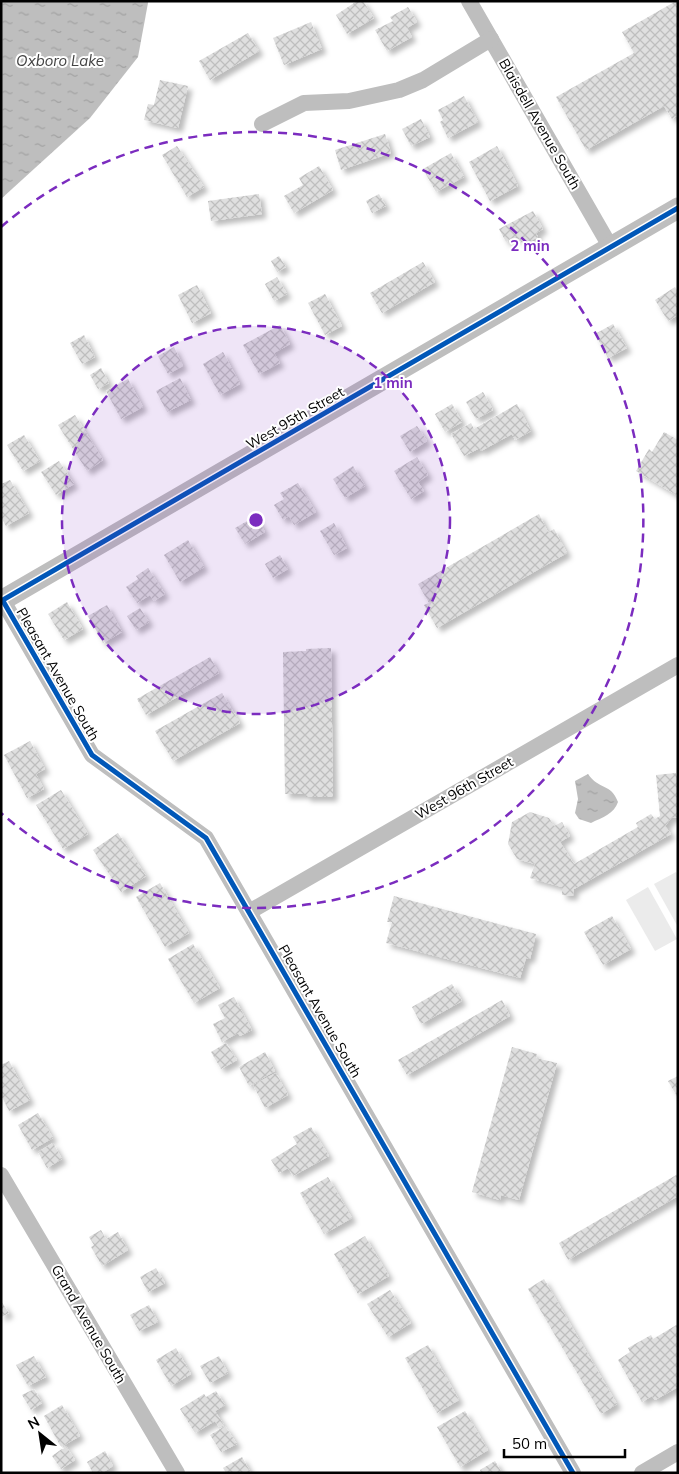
<svg xmlns="http://www.w3.org/2000/svg" width="679" height="1474" viewBox="0 0 679 1474" font-family="Mulish,sans-serif">
	<style>
		.garden { fill: #ebebeb }
		.water { fill: url(#water-ripples) }
		.building { fill: url(#building-cross-hatch); filter: url(#shadow) }
		.lines { fill: none; stroke-linecap: round; stroke-linejoin: round }
		.minor { stroke: #bebebe; stroke-width: 16 }
		.tertiary { stroke: #bebebe; stroke-width: 21 }
		.cycleway-casing { stroke: #fff; stroke-width: 8 }
		.cycleway { stroke: #0057b8; stroke-width: 5 }
		.ring { fill: none; stroke: #7b2cbf; stroke-width: 2.5; stroke-dasharray: 9 6 }
		.labels { text-anchor: middle; stroke-width: 4; stroke-linejoin: round; paint-order: stroke }
		.street-label { font-size: 14px; fill: #000; stroke: #fff }
		.water-label { font-size: 15px; font-style: italic; fill: #434343; stroke: #fff }
		.centre { fill: #7b2cbf; stroke: #fff; stroke-width: 2.5 }
		.ring-label { font-size: 15px; text-anchor: middle; font-weight: bold; fill: #7b2cbf; stroke: #fff; stroke-width: 4; stroke-linejoin: round; paint-order: stroke }
	</style>
	<defs>
		<pattern id="water-ripples" width="26" height="14" patternUnits="userSpaceOnUse" patternTransform="scale(1.25)"><rect width="26" height="14" fill="#bebebe"/><path d="M2 4q2-2 4 0t4 0M15 11q2-2 4 0t4 0" fill="none" stroke="#a2a2a2"/></pattern>
		<pattern id="building-cross-hatch" width="8" height="8" patternUnits="userSpaceOnUse" patternTransform="scale(1.25)"><rect width="8" height="8" fill="#dfdfdf"/><path d="M0 0l8 8M0 8l8-8" fill="none" stroke="#bebebe"/></pattern>
		<filter id="shadow"><feDropShadow dx="4.5" dy="4.5" stdDeviation="2.5" flood-color="#0004"/></filter>
	</defs>
	<rect width="100%" height="100%" fill="#fff"/>
	<!-- garden -->
	<g class="garden">
		<polygon points="676,872 678,875 678,927 654,884"/>
		<polygon points="648,887 677,939 655,951 626,900"/>
	</g>
	<!-- water -->
	<g class="water">
		<polygon points="1,1 148,1 148,3 138,57 90,118 1,199"/>
		<path d="M588 774C599 790 611 783 618 802 614 814 603 817 591 823L579 819 575 813 578 799 575 781Z"/>
	</g>
	<!-- building -->
	<g class="building">
		<polygon points="357,1 363,1 374,18 347,34 336,15"/>
		<polygon points="676,1 678,1 678,115 672,119 664,106 586,150 556,97 634,53 622,32"/>
		<polygon points="408,7 417,22 407,28 412,37 387,51 375,30 393,21 390,17"/>
		<polygon points="311,22 322,49 284,65 273,38"/>
		<polygon points="248,33 259,51 210,80 199,61"/>
		<polygon points="160,80 188,86 178,128 144,120 148,104 154,105"/>
		<polygon points="464,96 478,122 448,138 440,122 443,120 438,110"/>
		<polygon points="421,119 430,137 411,146 402,129"/>
		<polygon points="385,134 391,153 341,170 335,150"/>
		<polygon points="177,146 204,187 187,197 162,155"/>
		<polygon points="497,146 518,186 490,201 469,162"/>
		<polygon points="451,153 464,177 436,192 423,169"/>
		<polygon points="319,166 333,190 294,213 284,196 303,185 299,178"/>
		<polygon points="259,194 262,214 211,221 208,201"/>
		<polygon points="379,194 386,206 372,213 366,201"/>
		<polygon points="533,211 543,229 536,233 538,237 523,245 518,236 506,242 499,229"/>
		<polygon points="279,256 286,267 277,272 271,261"/>
		<polygon points="423,262 435,282 382,313 370,293"/>
		<polygon points="277,277 287,294 274,301 265,284"/>
		<polygon points="197,285 211,313 192,323 178,295"/>
		<polygon points="675,287 678,292 678,315 668,321 655,300"/>
		<polygon points="325,294 342,326 325,335 308,303"/>
		<polygon points="613,324 627,348 608,358 595,334"/>
		<polygon points="280,325 290,344 274,353 280,363 259,374 243,345"/>
		<polygon points="84,335 95,357 82,364 70,343"/>
		<polygon points="174,347 183,366 168,374 158,356"/>
		<polygon points="223,352 240,384 220,395 203,364"/>
		<polygon points="101,368 109,383 98,389 90,375"/>
		<polygon points="180,378 191,400 167,412 156,391"/>
		<polygon points="128,379 143,407 121,419 106,391"/>
		<polygon points="483,392 493,410 476,419 466,402"/>
		<polygon points="452,404 462,422 445,432 435,414"/>
		<polygon points="517,404 531,431 515,440 512,434 481,451 480,448 464,456 451,434 471,423 474,429"/>
		<polygon points="75,415 103,460 87,471 58,425"/>
		<polygon points="417,426 427,441 410,452 400,436"/>
		<polygon points="664,432 678,440 678,496 636,471 649,449 652,452"/>
		<polygon points="24,435 40,461 23,471 7,445"/>
		<polygon points="417,457 428,475 418,482 424,491 411,499 394,471"/>
		<polygon points="59,461 74,484 56,495 41,472"/>
		<polygon points="353,466 365,486 345,498 333,479"/>
		<polygon points="10,480 29,513 6,526 1,517 1,484"/>
		<polygon points="298,483 316,512 294,525 289,516 283,520 274,505 284,499 280,493"/>
		<polygon points="539,514 548,532 554,529 567,553 437,628 424,605 429,603 418,584"/>
		<polygon points="256,516 265,532 245,544 235,528"/>
		<polygon points="334,523 347,548 334,555 320,531"/>
		<polygon points="188,540 204,567 180,582 164,555"/>
		<polygon points="280,555 288,569 273,578 265,564"/>
		<polygon points="148,568 165,594 154,601 150,595 137,603 126,587 138,579 136,576"/>
		<polygon points="67,602 83,629 64,640 48,614"/>
		<polygon points="107,605 122,632 103,643 88,616"/>
		<polygon points="140,608 149,622 136,630 127,616"/>
		<polygon points="331,648 333,797 306,797 306,794 285,794 283,652 306,651 306,649"/>
		<polygon points="210,657 219,673 146,715 137,699"/>
		<polygon points="222,693 240,723 173,761 155,731"/>
		<polygon points="30,741 45,769 36,774 44,789 27,798 4,755"/>
		<polygon points="676,773 678,783 677,818 672,817 665,826 671,834 574,889 573,896 562,895 562,887 530,878 535,864 517,859 508,844 512,822 530,812 549,818 554,826 562,822 570,836 560,842 574,864 638,827 636,823 651,814 655,819 660,816 656,775"/>
		<polygon points="61,790 88,834 63,849 36,805"/>
		<polygon points="118,833 146,876 121,892 93,850"/>
		<polygon points="160,883 189,933 165,947 136,897"/>
		<polygon points="394,896 536,934 530,959 526,958 520,978 386,943 392,922 387,922"/>
		<polygon points="612,916 631,949 603,965 584,932"/>
		<polygon points="193,944 220,988 194,1003 168,959"/>
		<polygon points="452,984 462,1001 421,1024 412,1007"/>
		<polygon points="234,997 252,1030 240,1036 238,1033 222,1042 213,1024 225,1018 218,1005"/>
		<polygon points="502,1000 510,1016 407,1075 398,1060"/>
		<polygon points="226,1043 237,1060 221,1069 211,1052"/>
		<polygon points="512,1047 537,1054 536,1058 557,1063 519,1200 501,1195 500,1200 472,1192"/>
		<polygon points="265,1052 275,1071 249,1086 239,1067"/>
		<polygon points="9,1061 30,1100 9,1111 1,1095 1,1065"/>
		<polygon points="276,1073 288,1095 265,1108 253,1085"/>
		<polygon points="678,1076 678,1098 668,1081"/>
		<polygon points="38,1113 53,1138 32,1150 18,1125"/>
		<polygon points="311,1127 329,1156 293,1176 288,1168 279,1173 271,1160 297,1144 293,1137"/>
		<polygon points="53,1143 62,1159 47,1168 38,1152"/>
		<polygon points="678,1174 678,1196 568,1260 559,1243"/>
		<polygon points="328,1177 352,1218 324,1234 300,1193"/>
		<polygon points="101,1230 106,1239 118,1232 128,1250 102,1266 91,1247 94,1245 89,1237"/>
		<polygon points="365,1236 389,1276 358,1294 334,1254"/>
		<polygon points="156,1268 165,1283 148,1292 140,1277"/>
		<polygon points="544,1279 617,1404 601,1414 528,1289"/>
		<polygon points="390,1290 411,1323 388,1337 367,1304"/>
		<polygon points="1,1301 9,1313 1,1317"/>
		<polygon points="149,1305 158,1322 139,1331 130,1315"/>
		<polygon points="678,1324 678,1387 655,1400 652,1396 642,1402 618,1360 630,1352 628,1348 651,1335 653,1339"/>
		<polygon points="428,1345 459,1400 437,1413 405,1358"/>
		<polygon points="176,1348 191,1374 171,1386 156,1360"/>
		<polygon points="34,1356 46,1377 28,1386 16,1365"/>
		<polygon points="219,1356 228,1373 210,1383 200,1366"/>
		<polygon points="34,1389 42,1403 31,1410 22,1395"/>
		<polygon points="216,1391 225,1405 215,1411 224,1425 219,1427 215,1421 195,1433 180,1409 204,1394 206,1397"/>
		<polygon points="62,1405 80,1436 61,1447 44,1416"/>
		<polygon points="465,1411 488,1450 460,1467 437,1427"/>
		<polygon points="225,1426 237,1444 221,1452 210,1435"/>
		<polygon points="66,1446 75,1460 61,1469 52,1456"/>
		<polygon points="105,1451 113,1466 102,1473 93,1473 87,1462"/>
		<polygon points="242,1457 251,1473 226,1473 223,1468"/>
		<polygon points="495,1461 502,1473 481,1473 480,1470"/>
	</g>
	<g class="lines">
		<!-- minor -->
		<g class="minor">
			<polyline points="469,1 611,248"/>
			<polyline points="262,124 304,103 349,101 399,90 423,80 491,39"/>
			<polyline points="3,601 92,755 206,838 573,1473"/>
			<polyline points="249,912 678,665"/>
			<polyline points="1,1175 177,1473"/>
			<polyline points="642,1473 678,1452"/>
		</g>
		<!-- tertiary -->
		<polyline class="tertiary" points="1,601 678,208"/>
		<defs>
			<g id="cycleway">
				<polyline points="1,601 678,208"/>
				<polyline points="3,601 92,755 206,838 573,1473"/>
			</g>
		</defs>
		<!-- cycleway casing -->
		<use href="#cycleway" class="cycleway-casing"/>
		<!-- cycleway -->
		<use href="#cycleway" class="cycleway"/>
	</g>
	<!-- distance rings -->
	<circle cx="256" cy="520" r="194" fill="#7b2cbf" fill-opacity=".12"/>
	<g class="ring">
		<circle cx="256" cy="520" r="194"/>
		<path d="M1 227A388 388 0 1 1 1 813"/>
	</g>
	<g class="labels">
		<!-- street labels -->
		<g class="street-label">
			<text transform="translate(540 124) rotate(60)" y="5">Blaisdell Avenue South</text>
			<text transform="translate(295 418) rotate(-30)" y="5">West 95th Street</text>
			<text transform="translate(58 674) rotate(60)" y="5">Pleasant Avenue South</text>
			<text transform="translate(464 788) rotate(-30)" y="5">West 96th Street</text>
			<text transform="translate(320 1011) rotate(60)" y="5">Pleasant Avenue South</text>
			<text transform="translate(89 1324) rotate(60)" y="5">Grand Avenue South</text>
		</g>
		<!-- water labels -->
		<g class="water-label">
			<text x="60" y="66">Oxboro Lake</text>
		</g>
	</g>
	<circle cx="256" cy="520" r="8" class="centre"/>
	<g class="ring-label">
		<text x="530" y="251">2 min</text>
		<text x="393" y="388">1 min</text>
	</g>
	<!-- border -->
	<rect width="679" height="1474" fill="none" stroke="#000000" stroke-width="5"/>
	<!-- north arrow -->
	<g transform="translate(40 1434) rotate(330)" stroke="#ffffff" stroke-width="4" paint-order="stroke">
	<path d="M0-4L9 19L0 12L-9 19Z" fill="#000000"/>
	<text y="-8" font-size="14" font-weight="bold" text-anchor="middle" fill="#000000">N</text>
	</g>
	<!-- scale -->
	<path d="M504 1449v8h121v-8" fill="none" stroke="#000000" stroke-width="2.5"/>
	<text x="512" y="1449" font-size="15" fill="#000000" stroke="#ffffff" stroke-width="4" paint-order="stroke">50 m</text>
</svg>
